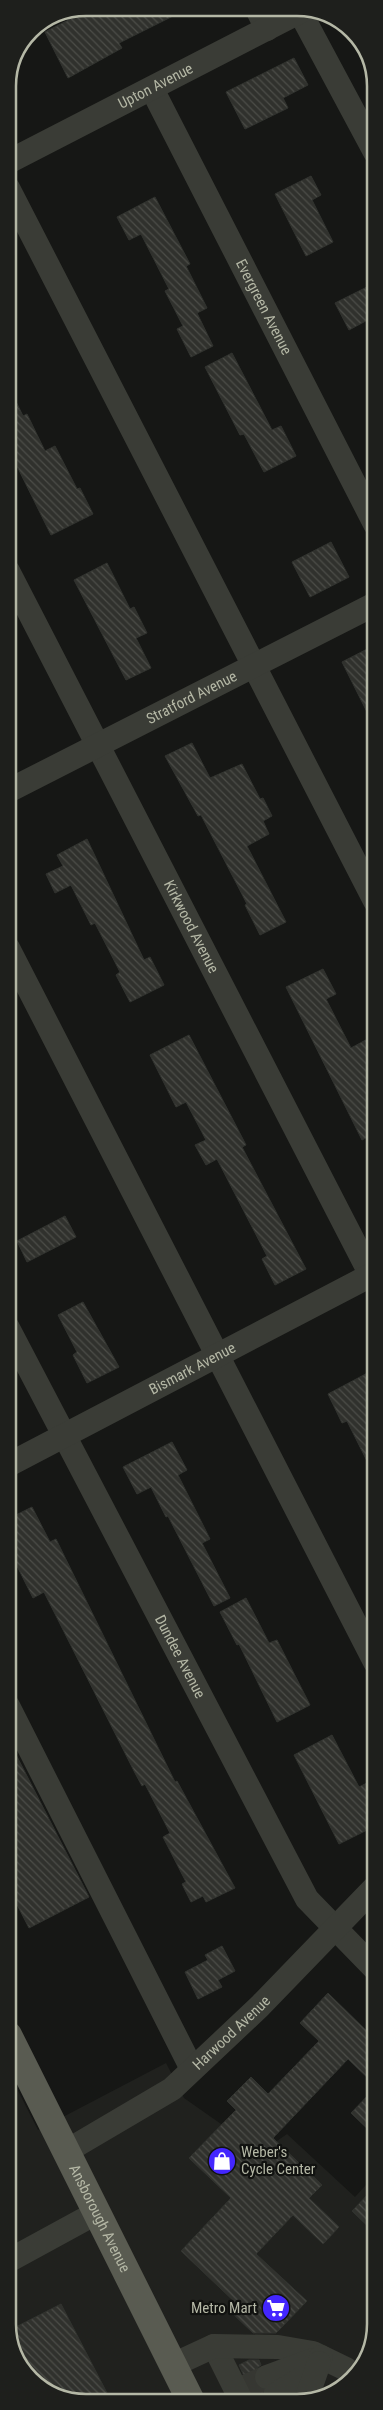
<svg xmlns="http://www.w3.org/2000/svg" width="383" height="2410" viewBox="0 0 383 2410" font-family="'Roboto Condensed',sans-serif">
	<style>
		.built { fill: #20211e }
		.building { fill: url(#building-back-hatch); stroke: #31332f }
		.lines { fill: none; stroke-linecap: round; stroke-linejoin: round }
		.minor-tunnel { stroke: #363732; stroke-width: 24; stroke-dasharray: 24 12; stroke-linecap: butt }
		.minor { stroke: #3a3c36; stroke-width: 24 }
		.major { stroke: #595b51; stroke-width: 28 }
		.labels { text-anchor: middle; stroke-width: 4.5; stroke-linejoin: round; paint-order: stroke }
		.street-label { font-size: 15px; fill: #b5b8a6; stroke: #111210 }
		.poi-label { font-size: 15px; fill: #b5b8a6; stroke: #111210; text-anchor: start }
		.rim { fill: none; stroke: #b5b8a6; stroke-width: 2.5 }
	</style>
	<defs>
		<pattern id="building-back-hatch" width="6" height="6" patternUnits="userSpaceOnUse" patternTransform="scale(1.25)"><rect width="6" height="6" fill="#30312d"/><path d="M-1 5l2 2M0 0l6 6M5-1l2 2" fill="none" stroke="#4c4d48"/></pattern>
	</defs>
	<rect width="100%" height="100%" fill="#161715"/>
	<!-- built -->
	<polygon class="built" points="166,2063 184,2098 261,2152 287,2134 355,2197 375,2175 375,2324 353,2379 302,2402 66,2400 27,2375 8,2329 8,2071 38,2130"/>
	<!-- building -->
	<g class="building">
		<polygon points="92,8 101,8 187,9 119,43 122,48 68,78 45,32"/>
		<polygon points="294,58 308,85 283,98 288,108 245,129 226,92"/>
		<polygon points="311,176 321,195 312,200 333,242 306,256 275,194"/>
		<polygon points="155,197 190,264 186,266 207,308 197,313 213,346 191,357 177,329 183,326 165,291 169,289 141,234 129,240 117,217"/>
		<polygon points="375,283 375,316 349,330 335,303"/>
		<polygon points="232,353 272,430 281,426 296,456 264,472 244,434 240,435 205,367"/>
		<polygon points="8,385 23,416 27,414 45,451 55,446 77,489 80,488 93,514 51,535 8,448"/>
		<polygon points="331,542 349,577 310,597 292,562"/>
		<polygon points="107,563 130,609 134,607 147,633 136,638 151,668 126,680 74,580"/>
		<polygon points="375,645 375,728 342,662"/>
		<polygon points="192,743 210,778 242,764 260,799 263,798 272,816 263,821 269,834 247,846 286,922 260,935 245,905 247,904 201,815 198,816 165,756"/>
		<polygon points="87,839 144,960 150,957 164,985 130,1002 116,975 120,972 95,923 91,925 71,885 55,893 46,874 63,866 57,855"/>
		<polygon points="323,969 336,994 326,999 351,1048 375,1035 375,1133 362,1140 286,987"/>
		<polygon points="189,1035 246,1145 242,1147 306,1269 275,1285 262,1259 267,1256 217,1159 206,1165 195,1145 206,1140 186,1102 176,1107 150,1055"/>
		<polygon points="65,1216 76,1237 27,1262 17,1241"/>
		<polygon points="83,1302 119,1367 87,1383 73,1355 77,1352 58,1315"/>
		<polygon points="375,1369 375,1477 347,1421 342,1423 328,1394"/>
		<polygon points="172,1442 187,1470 178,1475 210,1539 202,1543 230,1598 214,1606 168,1516 166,1517 151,1487 137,1494 123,1467"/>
		<polygon points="32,1507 50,1542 56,1539 175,1782 177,1781 235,1888 206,1902 203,1896 191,1902 182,1884 186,1882 163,1837 170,1833 145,1784 142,1786 135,1773 44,1592 33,1598 8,1548 8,1519"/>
		<polygon points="246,1598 269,1643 277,1640 310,1705 277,1722 239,1644 237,1645 220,1612"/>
		<polygon points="332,1735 359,1787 375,1779 375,1826 339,1844 294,1755"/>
		<polygon points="8,1739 89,1897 29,1928 8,1887"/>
		<polygon points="222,1946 235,1971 218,1980 222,1987 198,1999 185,1972 208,1960 205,1955"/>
		<polygon points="328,1993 375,2039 375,2085 348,2059 273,2138 322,2185 309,2198 339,2227 323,2244 293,2215 256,2254 307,2301 276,2333 253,2333 232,2313 239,2306 181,2251 231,2198 189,2158 236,2110 227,2101 251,2077 268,2094 319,2041 300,2023"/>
		<polygon points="375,2088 375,2136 351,2113"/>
		<polygon points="375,2187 375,2233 352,2211"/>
		<polygon points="61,2304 107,2393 94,2400 66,2400 27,2375 8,2331"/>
		<polygon points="249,2360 259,2360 261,2365 256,2369 253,2375 254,2382 263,2390 263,2402 256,2402 239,2365"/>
	</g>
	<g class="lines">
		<!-- minor-tunnel -->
		<polyline class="minor-tunnel" points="245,2387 267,2377"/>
		<!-- minor -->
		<g class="minor">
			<polyline points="257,9 267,29"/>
			<polyline points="300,12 375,152"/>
			<path id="s1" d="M152 89 375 524"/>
			<path id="s2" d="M8 162 303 10"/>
			<polyline points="8,188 375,901"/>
			<path id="s3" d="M8 571 375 1283"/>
			<path id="s4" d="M8 791 375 604"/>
			<polyline points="8,948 375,1662"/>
			<path id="s5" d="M8 1328 307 1899 375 1969"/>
			<path id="s6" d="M8 1465 375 1273"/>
			<polyline points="8,1706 192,2069"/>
			<path id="s7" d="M65 2152 172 2089 260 2006 375 1887"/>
			<polyline points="8,2261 96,2213"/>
			<polyline points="214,2346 242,2402"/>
			<polyline points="173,2365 214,2346 278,2347 313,2353 346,2369 354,2376"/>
			<polyline points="267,2377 313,2360"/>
			<polyline points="275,2395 301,2379 321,2357"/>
			<polyline points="306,2400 319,2363"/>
		</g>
		<!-- major -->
		<path class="major" id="s8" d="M8 2035 191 2401"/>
	</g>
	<!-- icons -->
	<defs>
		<symbol id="shop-disc" viewBox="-11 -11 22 22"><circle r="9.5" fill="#4326fe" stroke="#111210"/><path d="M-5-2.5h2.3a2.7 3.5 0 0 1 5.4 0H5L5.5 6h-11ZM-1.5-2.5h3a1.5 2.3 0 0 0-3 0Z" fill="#fff"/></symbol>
		<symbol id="supermarket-disc" viewBox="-11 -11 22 22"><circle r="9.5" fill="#4326fe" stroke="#111210"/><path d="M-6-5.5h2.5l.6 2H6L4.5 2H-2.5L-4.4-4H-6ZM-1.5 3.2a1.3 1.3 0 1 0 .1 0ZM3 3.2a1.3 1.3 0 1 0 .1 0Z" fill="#fff"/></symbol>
	</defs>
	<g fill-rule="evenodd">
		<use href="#shop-disc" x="206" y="2145" width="32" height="32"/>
		<use href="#supermarket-disc" x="260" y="2292" width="32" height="32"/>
	</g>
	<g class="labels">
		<!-- street labels -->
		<g class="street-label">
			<text dy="5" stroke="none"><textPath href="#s2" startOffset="166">Upton Avenue</textPath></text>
			<text dy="5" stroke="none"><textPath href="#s1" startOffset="245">Evergreen Avenue</textPath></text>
			<text dy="5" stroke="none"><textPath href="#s4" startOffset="206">Stratford Avenue</textPath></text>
			<text dy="5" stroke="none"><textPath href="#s3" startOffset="400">Kirkwood Avenue</textPath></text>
			<text dy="5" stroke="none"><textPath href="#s6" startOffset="208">Bismark Avenue</textPath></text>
			<text dy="5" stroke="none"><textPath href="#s5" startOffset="371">Dundee Avenue</textPath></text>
			<text dy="5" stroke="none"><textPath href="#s7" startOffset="206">Harwood Avenue</textPath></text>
			<text dy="5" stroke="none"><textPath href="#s8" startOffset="205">Ansborough Avenue</textPath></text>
		</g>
		<!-- poi labels -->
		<g class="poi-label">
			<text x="241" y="2157">Weber's<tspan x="241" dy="17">Cycle Center</tspan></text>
			<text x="257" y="2313" text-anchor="end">Metro Mart</text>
		</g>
	</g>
	<!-- crop -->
	<path d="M0 0H383V2410H0ZM86 16H297A70 70 0 0 1 367 86V2324A70 70 0 0 1 297 2394H86A70 70 0 0 1 16 2324V86A70 70 0 0 1 86 16Z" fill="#1e1f1c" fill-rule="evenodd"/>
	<path class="rim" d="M86 16H297A70 70 0 0 1 367 86V2324A70 70 0 0 1 297 2394H86A70 70 0 0 1 16 2324V86A70 70 0 0 1 86 16Z"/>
</svg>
